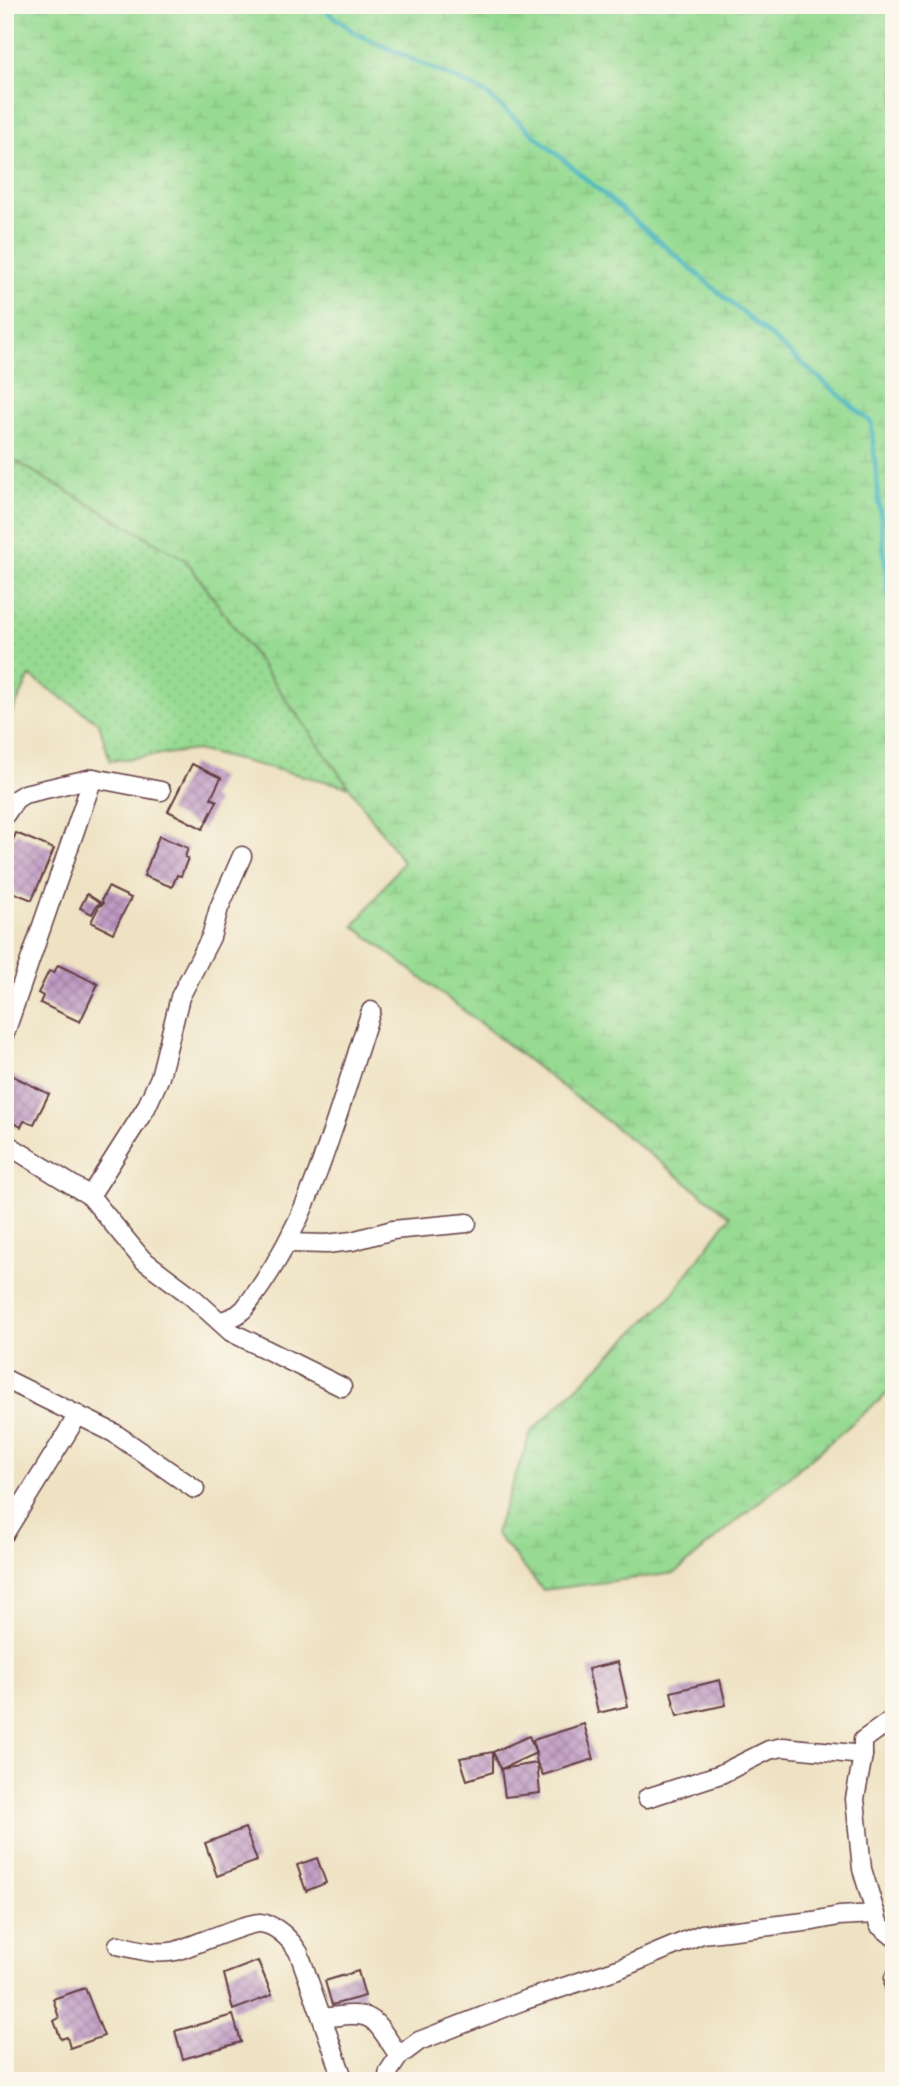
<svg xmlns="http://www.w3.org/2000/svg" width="899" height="2086" viewBox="0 0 899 2086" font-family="'Gentium Book Plus',serif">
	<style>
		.grass { fill: url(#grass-dots); stroke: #707d5f; stroke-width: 2 }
		.wetland { fill: url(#wetland-marsh); stroke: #707d5f; stroke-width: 2 }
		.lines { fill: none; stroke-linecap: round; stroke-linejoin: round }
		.stream { stroke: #47b6c0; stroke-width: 4.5 }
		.building { fill: url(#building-cross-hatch) }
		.minor-casing { stroke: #633c42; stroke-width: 21 }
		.minor { stroke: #fff; stroke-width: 18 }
	</style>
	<defs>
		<pattern id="grass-dots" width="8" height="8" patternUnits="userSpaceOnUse" patternTransform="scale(1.75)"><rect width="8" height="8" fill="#97db93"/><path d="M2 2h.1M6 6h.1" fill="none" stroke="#84bc7f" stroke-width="1.8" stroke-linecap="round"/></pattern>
		<pattern id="wetland-marsh" width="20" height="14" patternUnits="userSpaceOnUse" patternTransform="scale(1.75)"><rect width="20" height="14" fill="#97db93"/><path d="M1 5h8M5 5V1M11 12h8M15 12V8" fill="none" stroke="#84bc7f"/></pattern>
		<pattern id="building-cross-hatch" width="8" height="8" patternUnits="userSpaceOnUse" patternTransform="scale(1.75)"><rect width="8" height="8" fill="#bf9ac3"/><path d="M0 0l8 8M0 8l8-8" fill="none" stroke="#9d7d9f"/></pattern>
	</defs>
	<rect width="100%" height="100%" fill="#fbf7ec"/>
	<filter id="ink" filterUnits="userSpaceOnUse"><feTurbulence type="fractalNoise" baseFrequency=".0143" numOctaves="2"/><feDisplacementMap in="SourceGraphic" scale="14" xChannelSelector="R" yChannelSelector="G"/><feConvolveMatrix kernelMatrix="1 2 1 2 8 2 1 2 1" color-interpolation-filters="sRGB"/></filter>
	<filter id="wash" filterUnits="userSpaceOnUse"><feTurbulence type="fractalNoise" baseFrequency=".00686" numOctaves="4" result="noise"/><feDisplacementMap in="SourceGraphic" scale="28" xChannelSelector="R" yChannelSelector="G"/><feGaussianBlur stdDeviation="1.57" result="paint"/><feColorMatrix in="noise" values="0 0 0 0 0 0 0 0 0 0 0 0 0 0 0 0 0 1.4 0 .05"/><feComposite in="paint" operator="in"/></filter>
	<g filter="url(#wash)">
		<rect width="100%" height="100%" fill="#eee2c2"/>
		<!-- grass -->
		<polygon class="grass" points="5,455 186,560 349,787 196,750 110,761 99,723 30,676 5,727"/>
		<!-- wetland -->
		<polygon class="wetland" points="5,5 894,5 894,1388 675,1573 543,1590 495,1533 531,1432 670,1297 730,1216 354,926 403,862 186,560 5,455"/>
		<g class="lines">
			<!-- stream -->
			<polyline class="stream" points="319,5 355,33 484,92 871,422 894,650"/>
		</g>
		<g id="blocks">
			<!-- building -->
			<g class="building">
				<polygon points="192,764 221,778 211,798 217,801 203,829 168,811"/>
				<polygon points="16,833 54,849 32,900 5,889 5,863 9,857 6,856"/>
				<polygon points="159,836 188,848 185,857 188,858 181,876 177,875 172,887 144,876"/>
				<polygon points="108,887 131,898 113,933 91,922 99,906 103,904 102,899"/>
				<polygon points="87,894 101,903 97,905 92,914 80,908"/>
				<polygon points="58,965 98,984 80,1022 40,1003 43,996 38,993 49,971 54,973"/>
				<polygon points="5,1072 49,1094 34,1124 24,1121 21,1127 5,1119"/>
				<polygon points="618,1662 628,1706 598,1713 588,1669"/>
				<polygon points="720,1680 726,1705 677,1716 671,1692"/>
				<polygon points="584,1724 594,1759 543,1775 537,1763 533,1740"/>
				<polygon points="529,1736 536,1753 501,1769 537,1763 540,1793 505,1797 501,1769 493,1752 493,1772 467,1780 460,1758 493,1752"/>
				<polygon points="245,1828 257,1861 217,1876 205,1843"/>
				<polygon points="317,1858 326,1883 306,1891 297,1865"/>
				<polygon points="258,1961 272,1995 233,2010 224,1974"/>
				<polygon points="358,1971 365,1996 332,2005 325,1981"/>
				<polygon points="85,1988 104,2036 70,2048 67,2037 61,2039 54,2021 59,2018 53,1999"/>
				<polygon points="233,2015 241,2042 183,2059 175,2031"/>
			</g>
		</g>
	</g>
	<g filter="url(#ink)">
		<use href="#blocks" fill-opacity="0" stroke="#633c42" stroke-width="2"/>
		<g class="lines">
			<defs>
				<g id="minor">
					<polyline points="5,815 16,799 24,794 93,778 161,791"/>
					<polyline points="5,1033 93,778"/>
					<polyline points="5,1143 90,1196 142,1259 190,1295 231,1332 342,1387"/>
					<polyline points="90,1196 146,1108 160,1077 180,997 211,937 219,908 242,856"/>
					<polyline points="289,1243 326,1244 352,1241 393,1230 467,1223"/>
					<path d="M220 1322 237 1315 244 1309C312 1224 337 1112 371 1011"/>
					<polyline points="5,1379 114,1433 195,1489"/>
					<polyline points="5,1533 78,1415"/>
					<polyline points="894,1718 863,1740 863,1755 855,1799 862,1869 879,1925 894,1937"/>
					<polyline points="647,1798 721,1774 769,1750 783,1747 863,1755"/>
					<path d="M118 1945C139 1950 155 1955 176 1951 192 1946 248 1922 260 1923 276 1924 291 1940 299 1953L344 2081"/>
					<polyline points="894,1978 894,1986"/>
					<path d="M323 2018C375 2011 370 2013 399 2056"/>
					<polyline points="387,2081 389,2071 399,2056 419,2041 522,2001 621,1968 702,1934 813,1921 839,1916 876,1914"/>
				</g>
			</defs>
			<!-- minor casing -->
			<use href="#minor" class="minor-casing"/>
			<!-- minor -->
			<use href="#minor" class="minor"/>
		</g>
	</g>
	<!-- margin -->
	<rect width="899" height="2086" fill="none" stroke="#fbf7ec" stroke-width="28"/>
</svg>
